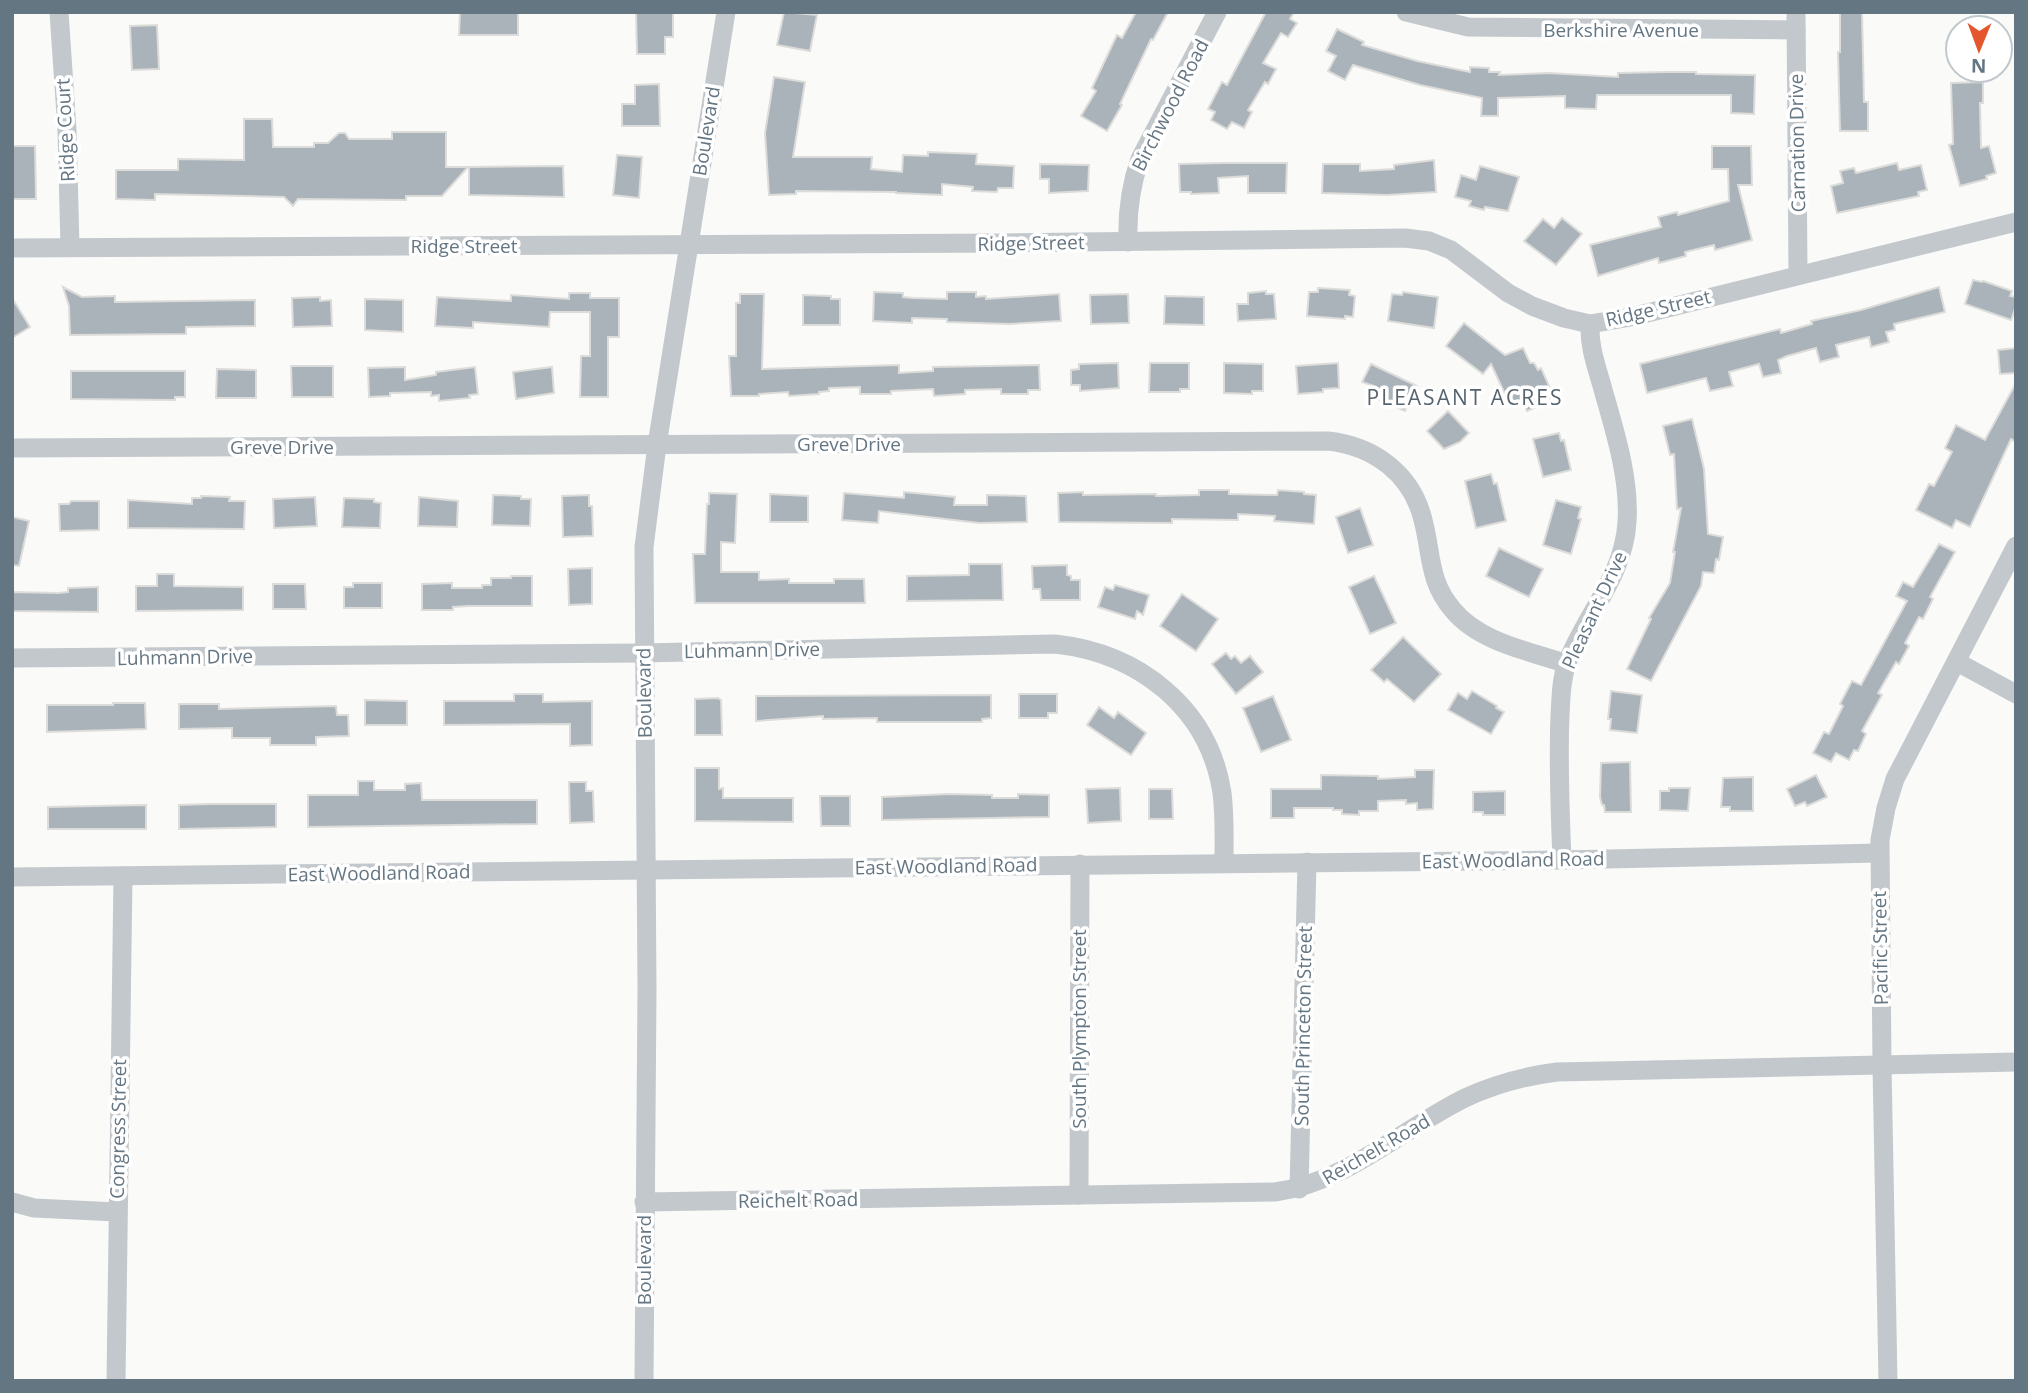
<svg xmlns="http://www.w3.org/2000/svg" width="2028" height="1393" viewBox="0 0 2028 1393" font-family="'Open Sans',sans-serif">
	<style>
		.building { fill: #aab3b9; stroke: #dcdcda; stroke-width: 2 }
		.lines { fill: none; stroke-linecap: round; stroke-linejoin: round }
		.minor { stroke: #c3c8cc; stroke-width: 19 }
		.labels { text-anchor: middle; stroke-width: 7; stroke-linejoin: round; paint-order: stroke }
		.street-label { font-size: 19px; fill: #657683; stroke: #fff }
		.neighbourhood-label { font-size: 21px; letter-spacing: 2px; fill: #57646e; stroke: #fff }
	</style>
	<rect width="100%" height="100%" fill="#fafaf8"/>
	<!-- building -->
	<g class="building">
		<polygon points="460,12 518,12 518,35 459,35"/>
		<polygon points="636,12 673,12 673,37 665,37 665,54 637,54"/>
		<polygon points="784,12 817,15 810,51 777,45"/>
		<polygon points="1136,12 1168,12 1153,40 1151,39 1120,104 1122,105 1107,131 1081,116 1096,91 1092,88 1117,35 1122,38"/>
		<polygon points="1266,12 1294,12 1290,19 1297,23 1288,37 1281,33 1263,63 1276,69 1268,84 1265,82 1248,110 1252,112 1244,128 1232,122 1227,129 1211,120 1215,112 1208,109 1222,82 1227,85"/>
		<polygon points="1840,12 1862,12 1864,102 1868,102 1868,131 1840,131 1838,52 1840,52"/>
		<polygon points="157,25 159,69 132,70 130,26"/>
		<polygon points="1337,29 1364,42 1362,45 1417,61 1470,72 1470,67 1489,68 1489,72 1500,72 1499,75 1548,73 1618,77 1618,73 1667,72 1696,72 1696,74 1755,75 1754,114 1731,113 1731,95 1597,95 1596,109 1565,108 1565,96 1498,98 1498,116 1481,116 1482,98 1420,85 1353,65 1345,80 1328,71 1336,56 1326,51"/>
		<polygon points="774,77 805,82 793,157 872,157 871,169 902,172 903,155 928,156 928,152 977,154 976,164 1014,166 1013,188 998,188 997,192 972,191 973,187 942,184 942,195 896,193 896,192 796,191 796,194 769,195 765,133"/>
		<polygon points="1983,82 1983,103 1980,103 1981,148 1989,146 1996,173 1986,176 1987,179 1960,186 1949,145 1953,144 1951,83"/>
		<polygon points="659,84 660,126 622,126 622,104 635,104 635,85"/>
		<polygon points="244,119 272,119 273,147 314,147 314,143 328,143 339,133 345,133 349,139 392,139 392,132 446,132 446,167 468,167 442,196 406,196 406,200 298,199 293,206 284,197 155,194 155,200 116,199 116,170 178,170 178,159 244,160"/>
		<polygon points="12,146 35,146 36,199 12,199"/>
		<polygon points="1712,146 1751,146 1752,185 1738,185 1752,240 1715,250 1714,245 1685,252 1686,256 1659,263 1658,258 1598,276 1590,245 1661,227 1658,217 1677,212 1678,215 1729,201 1728,169 1712,169"/>
		<polygon points="617,155 642,157 639,198 613,195"/>
		<polygon points="1434,160 1436,192 1387,195 1322,193 1323,164 1360,164 1360,171 1394,169 1394,165"/>
		<polygon points="1224,163 1287,163 1286,193 1248,193 1248,176 1218,178 1219,193 1191,194 1191,192 1180,192 1179,164"/>
		<polygon points="1897,163 1899,170 1921,165 1927,190 1918,192 1919,196 1837,213 1831,186 1843,183 1840,171 1854,168 1856,173"/>
		<polygon points="1040,164 1089,165 1088,191 1049,193 1049,179 1040,179"/>
		<polygon points="563,166 564,197 469,195 469,167"/>
		<polygon points="1480,166 1519,177 1508,211 1485,207 1484,210 1469,206 1471,201 1455,197 1461,175 1476,180"/>
		<polygon points="1562,218 1582,234 1556,265 1524,241 1543,219 1554,228"/>
		<polygon points="1973,280 1982,282 1983,281 2012,291 2010,296 2016,297 2016,306 2011,320 1965,304"/>
		<polygon points="63,287 82,297 115,296 115,302 255,300 255,326 186,327 186,334 70,335 69,306"/>
		<polygon points="1939,287 1945,312 1894,324 1895,330 1886,332 1889,342 1871,347 1869,337 1836,345 1839,357 1820,362 1816,348 1787,356 1778,360 1781,373 1763,377 1759,364 1729,372 1733,386 1710,391 1706,378 1647,393 1640,364 1780,329 1781,333 1812,324 1811,321 1861,310"/>
		<polygon points="1318,288 1350,290 1349,295 1355,296 1353,317 1345,316 1345,319 1307,316 1309,292 1318,292"/>
		<polygon points="1266,291 1266,294 1274,294 1276,319 1238,321 1237,304 1248,304 1248,293"/>
		<polygon points="874,292 903,293 903,297 913,298 947,299 947,292 976,292 976,297 986,296 986,299 1059,294 1061,321 1009,324 947,322 947,319 912,318 912,323 873,321"/>
		<polygon points="1403,292 1438,297 1434,328 1388,321 1392,294 1402,295"/>
		<polygon points="569,293 590,293 590,298 619,298 619,337 608,337 608,397 580,397 581,356 590,356 590,312 550,312 549,327 473,322 473,328 435,326 437,297 511,301 511,295 569,299"/>
		<polygon points="740,294 764,294 762,369 899,365 899,373 933,371 933,367 1039,365 1040,390 1028,390 1028,394 1001,394 1001,389 965,390 965,394 934,396 933,389 891,391 891,394 860,394 860,387 829,388 829,391 819,392 819,394 789,396 788,392 759,394 759,396 731,396 729,356 736,356 736,303 740,303"/>
		<polygon points="1128,294 1129,323 1091,324 1090,295"/>
		<polygon points="803,295 831,296 831,299 840,299 840,325 803,325"/>
		<polygon points="1165,296 1204,297 1204,325 1164,324"/>
		<polygon points="320,297 320,301 331,300 332,326 293,327 292,298"/>
		<polygon points="12,298 30,327 12,338"/>
		<polygon points="365,299 403,300 403,332 365,330"/>
		<polygon points="1464,323 1505,355 1523,348 1530,363 1534,363 1538,370 1541,368 1555,399 1527,411 1523,402 1511,407 1491,364 1483,374 1446,346"/>
		<polygon points="2016,348 2016,373 2000,374 1998,350"/>
		<polygon points="1118,363 1119,388 1080,391 1080,385 1071,385 1071,370 1079,369 1079,364"/>
		<polygon points="1150,363 1189,363 1189,389 1180,389 1180,392 1149,392"/>
		<polygon points="1224,363 1263,364 1263,391 1252,391 1252,394 1224,393"/>
		<polygon points="1338,363 1339,388 1323,389 1323,392 1298,394 1296,366"/>
		<polygon points="1371,364 1417,386 1405,411 1369,396 1374,386 1362,382"/>
		<polygon points="291,366 333,366 333,397 292,397"/>
		<polygon points="405,367 405,380 436,375 436,372 475,367 478,394 469,395 470,398 439,401 439,395 431,396 431,392 390,393 390,396 369,397 368,368"/>
		<polygon points="552,367 554,393 516,399 513,372"/>
		<polygon points="217,369 256,370 256,398 216,398"/>
		<polygon points="71,371 185,371 185,397 175,397 175,400 71,399"/>
		<polygon points="2016,383 2016,442 2011,439 1970,527 1956,520 1952,528 1916,510 1929,484 1934,486 1952,452 1945,448 1956,425 1985,440"/>
		<polygon points="1448,411 1469,433 1460,442 1444,449 1427,431"/>
		<polygon points="1692,419 1704,469 1708,534 1723,537 1719,560 1716,559 1714,573 1703,572 1701,586 1651,681 1627,669 1651,619 1649,618 1670,583 1675,552 1673,552 1681,508 1677,509 1674,454 1670,455 1663,426"/>
		<polygon points="1559,433 1561,441 1564,440 1571,470 1543,477 1533,439"/>
		<polygon points="1491,474 1494,484 1497,483 1506,521 1476,528 1465,481"/>
		<polygon points="1199,490 1229,490 1229,494 1277,495 1278,490 1304,492 1304,494 1316,495 1314,524 1274,521 1275,516 1238,514 1238,520 1172,519 1172,523 1059,522 1058,493 1083,492 1083,495 1156,494 1156,496 1199,495"/>
		<polygon points="904,492 955,497 954,505 987,505 987,495 1026,496 1027,522 979,523 879,511 878,523 842,520 844,493 904,498"/>
		<polygon points="709,493 737,494 735,543 721,542 721,572 759,572 759,580 789,579 789,583 834,583 834,579 864,579 865,603 695,603 693,554 705,554 707,504 709,504"/>
		<polygon points="770,494 808,496 808,522 770,522"/>
		<polygon points="493,495 521,496 521,499 531,499 530,526 492,525"/>
		<polygon points="589,495 589,506 592,506 593,536 563,537 562,496"/>
		<polygon points="201,496 230,497 229,501 245,501 244,529 128,528 128,500 192,504 192,498 201,498"/>
		<polygon points="315,497 317,526 274,528 273,499"/>
		<polygon points="419,497 458,501 457,527 418,526"/>
		<polygon points="344,498 374,499 374,502 381,503 380,528 342,527"/>
		<polygon points="1556,500 1581,507 1578,518 1581,519 1571,554 1543,545"/>
		<polygon points="71,501 99,501 99,530 60,531 59,504 69,504"/>
		<polygon points="1360,508 1373,545 1348,553 1336,517"/>
		<polygon points="12,517 29,521 19,566 12,565"/>
		<polygon points="1939,544 1955,552 1930,597 1933,599 1923,619 1919,617 1905,643 1909,646 1899,664 1896,662 1878,693 1882,695 1862,731 1866,734 1858,751 1854,750 1849,760 1836,753 1831,762 1813,753 1824,732 1829,734 1843,706 1840,704 1852,681 1861,685 1907,601 1896,596 1903,582 1913,587"/>
		<polygon points="1499,548 1543,569 1529,597 1486,576"/>
		<polygon points="969,564 1002,564 1003,600 907,601 907,576 969,575"/>
		<polygon points="1067,565 1067,575 1071,576 1071,580 1080,580 1080,600 1041,600 1040,589 1033,589 1032,566"/>
		<polygon points="592,568 592,604 569,605 568,569"/>
		<polygon points="157,574 174,574 174,586 243,587 243,610 136,611 136,586 157,586"/>
		<polygon points="511,576 532,576 532,606 468,606 453,607 453,610 422,610 422,584 452,583 452,588 482,588 482,585 491,585 491,578 511,578"/>
		<polygon points="1374,576 1396,623 1370,634 1349,587"/>
		<polygon points="353,583 382,583 382,608 344,608 344,587 353,587"/>
		<polygon points="273,584 305,584 306,609 273,609"/>
		<polygon points="1115,585 1149,595 1143,615 1137,611 1135,619 1098,607 1105,587 1113,590"/>
		<polygon points="98,587 98,612 12,611 12,592 58,593 68,592 68,588"/>
		<polygon points="1182,594 1218,619 1196,651 1160,626"/>
		<polygon points="1403,637 1441,674 1414,702 1387,679 1384,682 1371,670"/>
		<polygon points="1226,653 1231,659 1235,656 1241,663 1250,656 1263,672 1236,694 1212,664"/>
		<polygon points="1472,691 1497,706 1496,708 1504,712 1491,734 1448,710 1458,693 1467,699"/>
		<polygon points="1611,691 1642,695 1637,733 1610,730 1611,719 1608,719"/>
		<polygon points="514,694 543,694 543,702 592,701 592,745 570,746 570,724 444,725 444,701 514,701"/>
		<polygon points="1019,694 1057,694 1057,713 1048,713 1048,718 1019,718"/>
		<polygon points="991,695 991,718 982,719 982,722 877,722 877,718 823,719 823,716 756,721 756,696"/>
		<polygon points="1273,696 1291,740 1261,752 1243,708"/>
		<polygon points="718,698 721,700 722,735 695,735 695,699"/>
		<polygon points="365,700 407,701 407,725 365,725"/>
		<polygon points="113,703 145,703 146,729 47,732 47,705 113,705"/>
		<polygon points="179,704 219,704 219,709 336,706 337,715 348,715 349,736 316,737 316,745 270,745 270,738 232,738 232,728 179,729"/>
		<polygon points="1099,707 1114,718 1118,712 1146,733 1131,755 1087,725"/>
		<polygon points="1630,762 1631,812 1605,812 1604,805 1602,805 1600,797 1601,763"/>
		<polygon points="695,768 719,768 719,789 723,788 723,798 793,798 793,822 695,821"/>
		<polygon points="1415,770 1434,770 1433,809 1417,810 1417,803 1406,804 1406,800 1378,801 1378,811 1359,811 1359,815 1342,814 1342,810 1333,810 1333,808 1294,808 1294,818 1271,818 1271,789 1321,789 1321,775 1378,776 1378,779 1415,777"/>
		<polygon points="1816,775 1827,797 1807,806 1805,802 1795,806 1787,789"/>
		<polygon points="1753,777 1753,811 1730,811 1730,807 1721,807 1723,778"/>
		<polygon points="358,781 374,781 374,790 405,790 405,784 421,783 422,800 537,800 537,824 308,827 308,795 358,795"/>
		<polygon points="569,782 586,782 586,791 593,791 594,822 570,823"/>
		<polygon points="1120,788 1121,821 1088,823 1086,789"/>
		<polygon points="1669,788 1690,788 1688,811 1660,810 1660,791 1669,791"/>
		<polygon points="1149,789 1172,789 1173,819 1149,819"/>
		<polygon points="1505,791 1505,815 1483,815 1483,812 1473,812 1473,792"/>
		<polygon points="949,794 992,795 992,798 1018,798 1018,794 1049,795 1049,817 882,820 882,797"/>
		<polygon points="820,796 850,796 850,826 821,826"/>
		<polygon points="209,804 276,804 276,827 179,829 179,805"/>
		<polygon points="146,805 146,829 48,829 48,807"/>
	</g>
	<g class="lines">
		<!-- minor -->
		<g class="minor">
			<polyline points="59,12 67,130 70,247"/>
			<polyline points="1406,12 1468,27 1796,30"/>
			<polyline points="1796,12 1798,274"/>
			<path d="M1128 242C1127 212 1130 187 1140 159L1217 12"/>
			<polyline points="12,248 1002,243 1405,238 1429,241 1451,250 1508,293 1532,306 1564,318 1590,324 1631,317 2016,222"/>
			<path d="M12 448 1328 441C1374 446 1412 474 1423 520 1432 554 1428 581 1453 610 1479 642 1529 651 1567 664"/>
			<path d="M12 658 643 653 1055 644C1138 653 1209 707 1222 793 1225 816 1224 839 1224 862"/>
			<polyline points="1957,662 2016,694"/>
			<path d="M1562 860C1560 812 1558 763 1560 716 1561 698 1561 680 1567 663 1586 614 1624 576 1627 522 1630 477 1614 429 1602 386 1596 365 1589 346 1590 324"/>
			<polyline points="12,877 1562,860 1879,853"/>
			<polyline points="1299,1189 1307,862"/>
			<polyline points="1079,1195 1080,864"/>
			<polyline points="12,1202 34,1208 117,1212"/>
			<path d="M644 1202 1275 1192C1346 1183 1402 1129 1465 1098 1495 1084 1525 1076 1557 1072L2016 1062"/>
			<polyline points="116,1381 123,876"/>
			<polyline points="644,1381 647,990 644,547 657,445 726,12"/>
			<polyline points="1888,1381 1882,1065 1880,840 1886,808 1895,779 2016,546"/>
		</g>
	</g>
	<g class="labels">
		<!-- street labels -->
		<g class="street-label">
			<text x="1621" y="37">Berkshire Avenue</text>
			<text transform="translate(1170 105) rotate(-63)" y="7">Birchwood Road</text>
			<text transform="translate(65 130) rotate(-93)" y="7">Ridge Court</text>
			<text transform="translate(706 131) rotate(-81)" y="7">Boulevard</text>
			<text transform="translate(1797 143) rotate(-91)" y="7">Carnation Drive</text>
			<text transform="translate(1031 243) rotate(-1)" y="7">Ridge Street</text>
			<text x="464" y="253">Ridge Street</text>
			<text transform="translate(1658 308) rotate(-13)" y="7">Ridge Street</text>
			<text x="849" y="451">Greve Drive</text>
			<text x="282" y="454">Greve Drive</text>
			<text transform="translate(1594 610) rotate(-65)" y="7">Pleasant Drive</text>
			<text transform="translate(752 650) rotate(-1)" y="7">Luhmann Drive</text>
			<text transform="translate(185 657) rotate(-1)" y="7">Luhmann Drive</text>
			<text transform="translate(644 693) rotate(-91)" y="7">Boulevard</text>
			<text transform="translate(1513 860) rotate(-1)" y="7">East Woodland Road</text>
			<text transform="translate(946 866) rotate(-1)" y="7">East Woodland Road</text>
			<text transform="translate(379 873) rotate(-1)" y="7">East Woodland Road</text>
			<text transform="translate(1880 948) rotate(-91)" y="7">Pacific Street</text>
			<text transform="translate(1303 1026) rotate(-89)" y="7">South Princeton Street</text>
			<text transform="translate(1079 1029) rotate(-90)" y="7">South Plympton Street</text>
			<text transform="translate(118 1129) rotate(-89)" y="7">Congress Street</text>
			<text transform="translate(1376 1149) rotate(-30)" y="7">Reichelt Road</text>
			<text transform="translate(798 1200) rotate(-1)" y="7">Reichelt Road</text>
			<text transform="translate(644 1260) rotate(-90)" y="7">Boulevard</text>
		</g>
		<!-- neighbourhood labels -->
		<g class="neighbourhood-label">
			<text x="1465" y="405">PLEASANT ACRES</text>
		</g>
	</g>
	<!-- border -->
	<rect width="2028" height="1393" fill="none" stroke="#657683" stroke-width="28"/>
	<!-- north arrow -->
	<g transform="translate(1979 49) rotate(181)"><circle r="33" fill="#ffffff" stroke="#c1c8cd" stroke-width="2"/>
	<path d="M0-5L12 26L0 18L-12 26Z" fill="#e4572e"/>
	<text y="-10" font-size="19" font-weight="bold" text-anchor="middle" fill="#657683">N</text>
	</g>
</svg>
